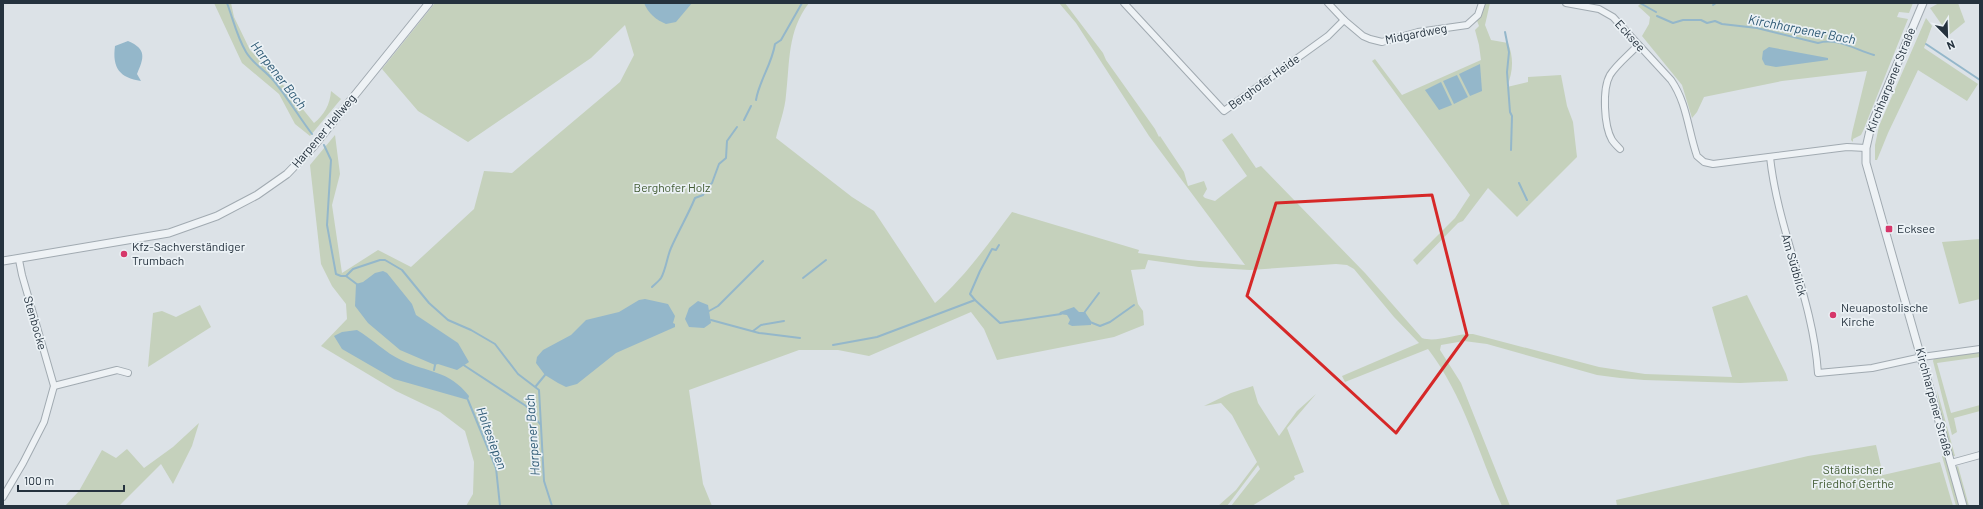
<svg xmlns="http://www.w3.org/2000/svg" width="1983" height="509" viewBox="0 0 1983 509" font-family="Barlow,sans-serif">
	<style>
		.green { fill: #c5d1bc }
		.water { fill: #94b7ca }
		.lines { fill: none; stroke-linecap: round; stroke-linejoin: round }
		.stream { stroke: #94b7ca; stroke-width: 2 }
		.minor-casing { stroke: #a1aab1; stroke-width: 8 }
		.tertiary-casing { stroke: #a1aab1; stroke-width: 9 }
		.minor { stroke: #eef2f5; stroke-width: 6 }
		.tertiary { stroke: #eef2f5; stroke-width: 7 }
		.marked { fill: none; stroke: #d62828; stroke-width: 3; stroke-linejoin: round }
		.poi-dot { fill: #d6376a; stroke: #ebf1f5; stroke-width: 1.5 }
		.labels { text-anchor: middle; stroke-width: 3.5; stroke-linejoin: round; paint-order: stroke }
		.street-label { font-size: 12px; fill: #25323e; stroke: #ebf1f5 }
		.park-label { font-size: 12px; fill: #405a31; stroke: #ebf1f5 }
		.poi-label { font-size: 12px; fill: #25323e; stroke: #ebf1f5; text-anchor: start }
		.water-label { font-size: 13px; font-style: italic; fill: #2d5974; stroke: #ebf1f5 }
	</style>
	<rect width="100%" height="100%" fill="#dce2e7"/>
	<!-- green -->
	<g class="green">
		<path d="M214 3H231L234 17 250 50 285 87 314 123C324 115 330 105 331 91L341 99 310 136 295 124 279 94 242 63Z"/>
		<path d="M435 3H809C787 31 790 63 786 95 785 110 779 124 776 138L852 197 874 211 935 303C965 277 988 244 1012 212L1139 250 1138 253 1188 260 1245 265 1149 136 1076 23 1059 3H1065L1103 53 1106 60 1155 129 1159 137 1160 136 1184 172 1188 186 1204 181 1207 189 1203 196 1205 198 1215 201 1247 176 1222 140 1232 133 1256 168 1261 166 1365 273 1422 338C1437 343 1456 333 1473 334L1599 367 1645 374 1732 377 1712 307 1747 295 1786 374 1788 381 1740 383 1644 380 1620 378 1597 375 1487 344 1464 341 1441 345 1440 350 1461 383 1510 506H1502C1478 453 1464 396 1428 349L1345 382 1342 376 1419 343 1394 317 1354 269 1347 265 1336 264 1250 270 1199 267 1148 260 1145 269 1131 270 1138 304 1143 311 1144 325 1114 337 997 360 984 329 971 312 869 356 838 350H799L689 390 703 484 712 506H466L473 494 474 462 465 431 440 412 396 391 321 346 347 319 346 304 332 286 321 264 310 165 335 135 340 174 332 205 342 273 378 250 411 267 474 209 484 171 512 173 620 82 634 55 625 25 591 58 468 142 418 111 382 69Z"/>
		<path d="M1484 3H1490L1485 25 1491 40 1508 43C1514 59 1513 71 1507 87L1528 82V77L1561 75 1567 106 1573 122 1577 157 1517 217 1488 188 1463 221 1458 223 1417 265 1413 260 1455 218 1470 195 1372 61 1375 59 1402 95 1481 60 1479 45 1475 30 1479 26 1476 18 1483 12Z"/>
		<polygon points="1641,3 1913,3 1909,13 1899,12 1897,17 1908,19 1863,131 1861,135 1853,139 1853,142 1851,140 1852,133 1867,71 1782,81 1704,97 1697,112 1692,118 1682,85 1642,36 1649,24 1650,17 1638,6"/>
		<polygon points="1939,3 1958,3 1965,22 1949,35 1930,8"/>
		<polygon points="1926,18 1932,26 1924,48 1978,84 1967,101 1918,70 1888,133 1877,160 1875,160 1875,145 1879,126"/>
		<polygon points="1980,239 1980,299 1959,304 1942,242"/>
		<polygon points="200,305 211,327 148,367 153,313 162,311 176,317"/>
		<polygon points="1980,351 1980,357 1937,363 1951,413 1980,405 1980,411 1954,418 1957,432 1952,435 1933,361 1934,358"/>
		<polygon points="1253,386 1258,403 1279,436 1297,411 1316,394 1287,428 1304,472 1294,476 1295,479 1252,506 1231,506 1260,469 1258,465 1227,506 1218,506 1236,490 1257,462 1232,415 1221,403 1204,406 1231,393"/>
		<polygon points="1937,390 1955,456 1953,456 1940,410"/>
		<polygon points="199,423 192,446 173,484 161,464 119,506 65,506 79,491 102,450 116,458 127,449 144,468 173,447"/>
		<polygon points="1876,445 1883,475 1940,462 1953,506 1617,506 1616,500 1808,456"/>
		<polygon points="1942,456 1945,456 1959,506 1956,506"/>
		<polygon points="1958,466 1969,506 1966,506 1956,467"/>
	</g>
	<!-- water -->
	<g class="water">
		<path d="M644 3H692L676 22 666 24C656 20 648 13 644 3Z"/>
		<path d="M128 41C147 49 144 58 137 74L141 81C120 78 112 68 115 46Z"/>
		<polygon points="1769,47 1828,58 1828,60 1776,67 1765,65 1762,59 1763,51"/>
		<polygon points="1480,64 1482,91 1470,96 1459,74"/>
		<polygon points="1457,75 1468,97 1454,104 1443,81"/>
		<polygon points="1441,82 1452,105 1439,110 1425,90"/>
		<polygon points="383,271 387,273 412,304 416,315 458,343 469,362 457,370 438,364 435,365 400,350 368,323 355,306 356,284 363,282 375,273"/>
		<polygon points="645,299 668,304 675,316 673,323 675,324 675,327 616,353 577,384 566,387 558,383 545,375 536,363 537,357 543,350 571,335 586,320 619,312 639,300"/>
		<polygon points="698,301 708,305 711,323 704,328 689,327 685,319 689,308"/>
		<polygon points="1074,307 1079,312 1085,312 1091,321 1091,325 1072,326 1068,324 1070,320 1067,315 1059,314 1060,312"/>
		<path d="M357 330C372 339 386 353 401 360 428 373 449 370 469 396L468 400 394 379 342 349 334 336 342 332Z"/>
	</g>
	<g class="lines">
		<!-- stream -->
		<g class="stream">
			<path d="M227 3C233 19 237 37 246 52 253 64 265 70 274 81 288 98 299 117 312 134"/>
			<polyline points="1640,3 1656,12"/>
			<polyline points="1713,5 1716,3"/>
			<path d="M1657 16 1673 23 1683 20H1701L1707 23 1715 21 1722 24 1757 28 1818 43C1837 37 1856 50 1874 55"/>
			<polyline points="1505,32 1509,52 1507,72 1510,112 1512,116 1511,150"/>
			<polyline points="1926,44 1980,80"/>
			<path d="M756 100C759 81 772 64 775 44L781 40 802 3"/>
			<polyline points="744,120 751,106"/>
			<polyline points="324,145 331,160 327,225 336,274 341,276 346,276 353,269 380,260 385,260 402,270 429,303 448,320 471,330 495,344 518,374 539,390 544,481 552,506"/>
			<polyline points="1519,183 1527,200"/>
			<polyline points="346,276 358,285"/>
			<polyline points="803,278 826,260"/>
			<path d="M652 287C655 284 659 281 661 278 666 269 667 257 671 248 679 230 688 215 695 198L703 195 706 188 712 183 719 164 726 158 727 141 737 127"/>
			<polyline points="975,300 970,294 980,271 992,249 996,250 999,245"/>
			<polyline points="709,311 718,306 763,261"/>
			<polyline points="1084,313 1099,293"/>
			<polyline points="711,320 759,333 800,338"/>
			<polyline points="1090,322 1100,326 1110,322 1134,305"/>
			<polyline points="753,331 761,325 784,321"/>
			<polyline points="833,345 877,337 975,300 1000,323 1061,314"/>
			<polyline points="462,364 526,406 540,424"/>
			<polyline points="434,370 435,365"/>
			<polyline points="536,386 545,375"/>
			<polyline points="468,400 496,468 500,506"/>
		</g>
		<defs>
			<g id="minor">
				<polyline points="1124,3 1224,111 1328,36 1344,20"/>
				<polyline points="1328,3 1344,20 1363,36 1370,39 1382,42 1418,32 1467,25 1478,15 1482,3"/>
				<path d="M1566 3 1599 9 1613 17 1671 80C1687 103 1688 130 1697 156L1704 162 1713 164 1847 147 1866 148"/>
				<path d="M1620 149C1617 146 1614 143 1612 140 1604 126 1602 89 1610 75 1617 64 1629 55 1638 45"/>
				<path d="M1770 157C1778 231 1813 299 1818 373L1872 368 1922 357 1980 349"/>
				<polyline points="54,386 117,370 128,373"/>
				<polyline points="1951,463 1980,455"/>
				<polyline points="3,497 23,463 44,422 54,386 22,275 19,260"/>
			</g>
			<g id="tertiary">
				<polyline points="1923,3 1871,126 1866,148 1866,163 1963,506"/>
				<polyline points="3,261 169,233 217,216 257,195 287,174 313,147 429,3"/>
			</g>
		</defs>
		<!-- minor casing -->
		<use href="#minor" class="minor-casing"/>
		<!-- tertiary casing -->
		<use href="#tertiary" class="tertiary-casing"/>
		<!-- minor -->
		<use href="#minor" class="minor"/>
		<!-- tertiary -->
		<use href="#tertiary" class="tertiary"/>
	</g>
	<!-- marked area -->
	<path class="marked" d="M1432 195 1467 335 1396 433 1247 296 1276 203Z"/>
	<!-- markers -->
	<g class="poi-dot">
		<rect x="1885" y="225" width="8" height="8" rx="2"/>
		<circle cx="124" cy="254" r="4"/>
		<circle cx="1833" cy="315" r="4"/>
	</g>
	<g class="labels">
		<!-- street labels -->
		<g class="street-label">
			<text transform="translate(1416 34) rotate(-11)" y="4">Midgardweg</text>
			<text transform="translate(1630 36) rotate(48)" y="4">Ecksee</text>
			<text transform="translate(1891 80) rotate(-68)" y="4">Kirchharpener Straße</text>
			<text transform="translate(1264 82) rotate(-36)" y="4">Berghofer Heide</text>
			<text transform="translate(324 131) rotate(-50)" y="4">Harpener Hellweg</text>
			<text transform="translate(1794 265) rotate(74)" y="4">Am Südblick</text>
			<text transform="translate(35 323) rotate(74)" y="4">Stenbocke</text>
			<text transform="translate(1934 402) rotate(75)" y="4">Kirchharpener Straße</text>
		</g>
		<!-- park labels -->
		<g class="park-label">
			<text x="672" y="192">Berghofer Holz</text>
			<text x="1853" y="474">Städtischer<tspan x="1853" dy="14">Friedhof Gerthe</tspan></text>
		</g>
		<!-- poi labels -->
		<g class="poi-label">
			<text x="1897" y="233">Ecksee</text>
			<text x="132" y="251">Kfz-Sachverständiger<tspan x="132" dy="14">Trumbach</tspan></text>
			<text x="1841" y="312">Neuapostolische<tspan x="1841" dy="14">Kirche</tspan></text>
		</g>
		<!-- water labels -->
		<g class="water-label">
			<text transform="translate(1802 29) rotate(11)" y="5">Kirchharpener Bach</text>
			<text transform="translate(279 75) rotate(52)" y="5">Harpener Bach</text>
			<text transform="translate(532 435) rotate(-94)" y="5">Harpener Bach</text>
			<text transform="translate(492 438) rotate(70)" y="5">Holtesiepen</text>
		</g>
	</g>
	<!-- border -->
	<rect width="1983" height="509" fill="none" stroke="#25323e" stroke-width="8"/>
	<!-- north arrow -->
	<g transform="translate(1947 36) rotate(157)" stroke="#ebf1f5" stroke-width="3" paint-order="stroke">
	<path d="M0-3L7 15L0 10L-7 15Z" fill="#25323e"/>
	<text y="-6" font-size="11" font-weight="bold" text-anchor="middle" fill="#25323e">N</text>
	</g>
	<!-- scale -->
	<path d="M18 485v6h106v-6" fill="none" stroke="#25323e" stroke-width="2"/>
	<text x="24" y="485" font-size="12" fill="#25323e" stroke="#ebf1f5" stroke-width="3" paint-order="stroke">100 m</text>
</svg>
